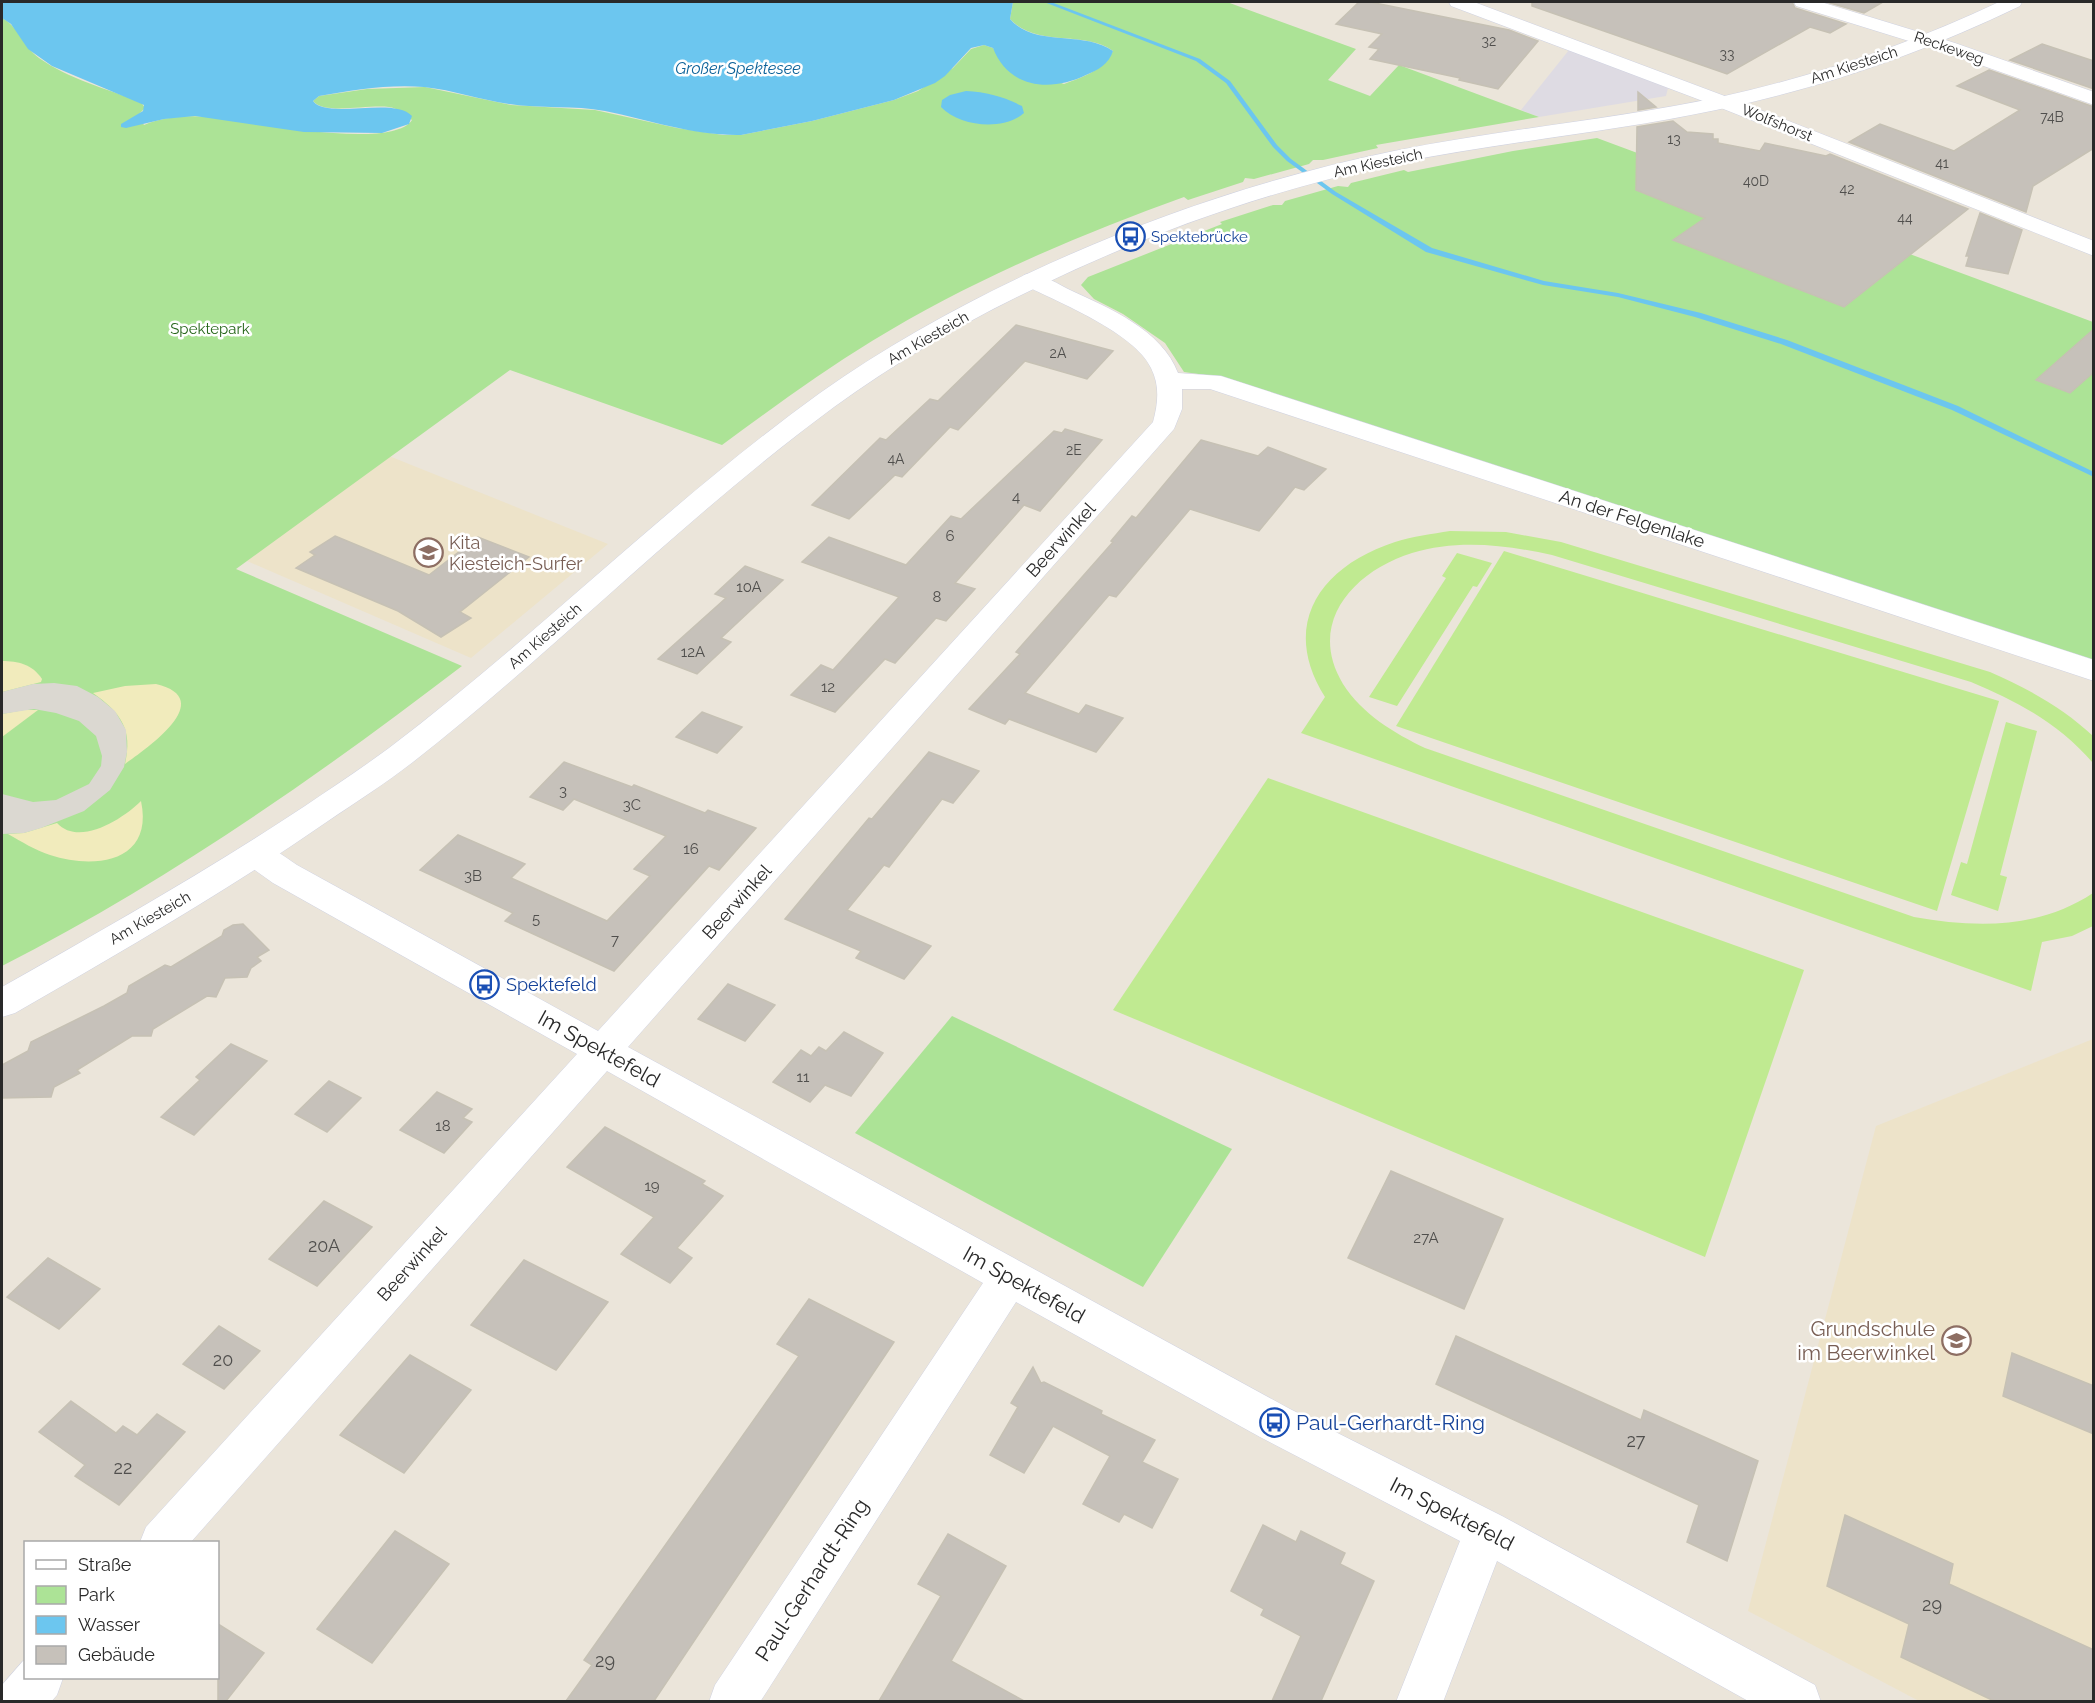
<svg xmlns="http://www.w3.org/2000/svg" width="2095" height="1703" viewBox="0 0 2095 1703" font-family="Raleway,sans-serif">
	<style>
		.industrial { fill: #dedbe3 }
		.education { fill: #ede3c9 }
		.green { fill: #ace396 }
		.sand { fill: #f1ebbc }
		.pitch { fill: #c0ea91 }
		.plaza { fill: #dbd8d1 }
		.water { fill: #6cc6ef }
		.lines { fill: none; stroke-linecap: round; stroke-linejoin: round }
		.stream { fill: #6cc6ef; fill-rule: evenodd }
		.building { fill: #c6c1ba; stroke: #c6c1b4; stroke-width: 1.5 }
		.street-casing { stroke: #cfd2e2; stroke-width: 1 }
		.secondary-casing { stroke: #cfd2e2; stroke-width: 1 }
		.street { fill: #fff; fill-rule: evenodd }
		.secondary { fill: #fff; fill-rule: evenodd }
		.labels { text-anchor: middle; stroke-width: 5; stroke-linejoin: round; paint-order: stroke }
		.far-number-label { font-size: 14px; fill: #504f4d }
		.far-street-label { font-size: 15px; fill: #292929; stroke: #fff }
		.far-transit-label { font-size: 15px; fill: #164399; stroke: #fff; text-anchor: start }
		.far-park-label { font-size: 15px; fill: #256519; stroke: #fff }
		.number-label { font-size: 15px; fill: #504f4d }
		.far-water-label { font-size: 16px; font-style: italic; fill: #0c6299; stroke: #fff }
		.street-label { font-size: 18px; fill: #292929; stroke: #fff }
		.education-label { font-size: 18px; fill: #785e54; stroke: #fff; text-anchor: start }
		.transit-label { font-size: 18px; fill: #164399; stroke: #fff; text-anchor: start }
		.near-number-label { font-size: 18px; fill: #504f4d }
		.near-street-label { font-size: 21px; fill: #292929; stroke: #fff }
		.near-education-label { font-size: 21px; fill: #785e54; stroke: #fff; text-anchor: end }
		.near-transit-label { font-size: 21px; fill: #164399; stroke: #fff; text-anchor: start }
	</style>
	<rect width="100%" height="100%" fill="#ebe5da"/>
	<!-- industrial -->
	<polygon class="industrial" points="1569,50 1668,88 1666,96 1539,117 1521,110"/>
	<!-- education -->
	<g class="education">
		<polygon points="389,456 608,544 471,658 247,561"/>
		<polygon points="2093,1039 2093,1701 1919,1701 1748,1611 1876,1126"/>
	</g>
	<!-- green -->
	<g class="green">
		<path d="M1013 2H1227L1356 49 1328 80 1370 96 1399 65 1539 117 1376 145 1378 148 1323 160H1313L1309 164 1254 179 1245 178 1243 182 1188 200 1184 197C1076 236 970 281 872 341 820 373 771 409 722 445L510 370 236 569 462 666C317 777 165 883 2 966V18C18 26 24 47 39 58 69 79 107 89 141 102L145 108 138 115 144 125C163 117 187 115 208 117 243 120 391 152 412 120 407 117 401 111 396 109 379 101 326 117 313 101L319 96 367 89 425 87 511 105 595 110 677 128 723 135H741L812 121 894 100 918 91 953 68 971 49 984 45 993 48 1001 61 1064 84C1086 76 1101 71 1113 51 1084 30 1036 48 1010 19Z"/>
		<polygon points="1597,138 2093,322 2093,661 1227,378 1184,372 1165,343 1123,314 1094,299 1081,285 1088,277 1222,224 1220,222 1273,205 1282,205 1285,201 1338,186 1348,187 1351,183 1404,170 1408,172 1513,151"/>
		<polygon points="952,1016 1232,1149 1143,1287 855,1133"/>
	</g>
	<!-- sand -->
	<g class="sand">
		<path d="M2 661C18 661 32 664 42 679L41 682 2 692Z"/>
		<path d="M156 684C219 699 146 749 125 764 133 729 121 713 93 693L125 686Z"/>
		<polygon points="24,710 38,710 2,737 2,714"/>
		<path d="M141 801C154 862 95 870 50 855 35 850 22 842 8 834L24 833 57 823C79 847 123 819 141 801Z"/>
	</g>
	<!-- pitch -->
	<g class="pitch">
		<path d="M1450 531 1506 532 1561 542 1990 672C2027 688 2063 708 2093 736V763C2059 724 2019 702 1971 682L1552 555C1506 545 1458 539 1412 553 1354 571 1306 623 1343 684 1362 714 1394 733 1425 748L1914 917C1977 928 2039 929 2093 893V926L2072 936 2042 942 2031 991 1301 733 1325 697C1279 624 1321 566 1395 542 1413 536 1432 534 1450 531Z"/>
		<polygon points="1504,551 1999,701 1937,911 1396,726"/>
		<polygon points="1457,553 1492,563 1477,587 1473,586 1397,706 1369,697 1446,578 1442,576"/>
		<polygon points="2006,722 2037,731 2000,875 2007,877 1998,911 1951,895 1961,862 1967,864"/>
		<polygon points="1268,778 1804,970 1705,1257 1113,1010"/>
	</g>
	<!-- plaza -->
	<polygon class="plaza" points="54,683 77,686 98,697 115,711 126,730 127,752 124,767 110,790 84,811 41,828 24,833 2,834 2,794 33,802 56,800 89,784 101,766 102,756 96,736 79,721 56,713 34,709 2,714 2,692 33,684"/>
	<!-- water -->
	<g class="water">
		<path d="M2 2H1013L1010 19C1035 48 1084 30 1113 51 1109 64 1098 70 1086 75 1051 92 1009 89 993 48L984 45 971 48 945 76 935 83 894 100 812 121 741 135C694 136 650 120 605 111 574 105 541 109 509 104 481 100 453 90 424 87 389 84 353 90 319 96L313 101C327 120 394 96 412 116L409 124 382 133 304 132 195 116 164 119 126 128 121 127V124L143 111 144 105 52 66 28 49 11 24 2 18Z"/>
		<path d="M966 91C987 92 1004 97 1022 106L1024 113C1004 131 960 127 941 107L942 100 950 95Z"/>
	</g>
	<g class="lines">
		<!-- stream -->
		<polygon class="stream" points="1044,2 1051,2 1200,59 1230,81 1277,145 1291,159 1336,192 1432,248 1544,281 1618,293 1701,313 1787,340 1958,406 2094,472 2094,477 1952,410 1781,344 1695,317 1618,297 1543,285 1426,252 1332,194 1287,161 1273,147 1226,83 1196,61"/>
	</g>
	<!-- building -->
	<g class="building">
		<polygon points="1359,2 1370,2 1509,30 1538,41 1498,89 1459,80 1460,78 1370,59 1379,49 1369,47 1382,34 1336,24"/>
		<polygon points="1532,2 1792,2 1795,8 1846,24 1830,33 1810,27 1727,74 1532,6"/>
		<polygon points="1827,2 1883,2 1864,13"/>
		<polygon points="2042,44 2094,61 2094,89 2010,60"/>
		<polygon points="1989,70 2094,107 2094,148 2033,186 2026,212 1849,142 1880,124 1954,151 2020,110 1957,86"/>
		<polygon points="1638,92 1656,107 1638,110"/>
		<polygon points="1673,121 1687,132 1713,134 1713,139 1718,139 1718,143 1760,151 1765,143 1826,156 1830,154 1968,209 1844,307 1673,240 1705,218 1636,190 1637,127"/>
		<polygon points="1980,213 2022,230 2008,274 1966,266 1969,256 1966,256"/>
		<polygon points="1016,325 1113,351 1087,379 1025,361 958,430 950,427 902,477 895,475 849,519 812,505 880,438 886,440 930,399 938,401"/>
		<polygon points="2094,329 2094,372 2070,393 2036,380"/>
		<polygon points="1065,429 1102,440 1040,511 1024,505 955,583 975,589 946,621 936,618 895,663 885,659 835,712 791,695 821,665 833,670 899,597 802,562 829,537 906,565 951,516 961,519 1054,431 1062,433"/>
		<polygon points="1201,440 1258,456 1268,447 1326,469 1304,490 1295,487 1259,531 1190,509 1116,597 1109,595 1025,693 1079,714 1086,705 1123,718 1096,752 1009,719 1005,724 969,709 1020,654 1016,652 1113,542 1111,541 1132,516 1136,518"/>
		<polygon points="335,536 429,575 478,537 529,557 460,612 471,618 441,637 398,611 296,568 315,555 310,552"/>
		<polygon points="745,566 783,580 721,638 731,642 697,674 658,659 726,598 715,594"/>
		<polygon points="702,712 742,727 717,753 676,737"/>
		<polygon points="929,752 979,771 953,803 942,799 889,867 884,865 847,910 931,946 904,979 856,958 861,951 785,919 869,818 872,819"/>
		<polygon points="564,762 632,787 634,785 705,813 708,810 756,828 719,870 709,866 614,971 505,921 513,913 420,870 458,835 525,864 511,878 607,921 650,876 634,869 666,836 574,799 563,810 530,797"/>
		<polygon points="243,924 269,950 257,957 261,961 251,968 247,977 225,978 216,997 207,996 153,1029 151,1036 132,1036 77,1070 80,1073 54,1087 51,1097 2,1098 2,1065 28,1051 31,1042 104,1006 127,993 129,986 165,965 171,967 222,936 224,930 233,925"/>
		<polygon points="728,984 775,1005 745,1041 698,1019"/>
		<polygon points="844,1032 883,1053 851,1096 825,1085 810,1102 773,1082 801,1050 811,1056 819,1047 826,1051"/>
		<polygon points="231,1044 267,1061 194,1135 161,1117 200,1080 196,1077"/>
		<polygon points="329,1081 361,1098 327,1132 295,1114"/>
		<polygon points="437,1092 472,1109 463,1118 472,1122 444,1153 400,1130"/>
		<polygon points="605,1127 705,1181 702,1184 723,1196 677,1248 692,1258 670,1283 621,1254 654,1217 567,1167"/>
		<polygon points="1391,1171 1503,1219 1464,1309 1348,1258"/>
		<polygon points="324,1201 372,1227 317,1286 269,1259"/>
		<polygon points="48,1258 100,1289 59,1329 7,1297"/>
		<polygon points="524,1260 608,1302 556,1370 471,1325"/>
		<polygon points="809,1299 894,1342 654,1701 566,1701 592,1665 584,1660 799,1356 777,1344"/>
		<polygon points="219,1326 260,1351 224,1389 183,1364"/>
		<polygon points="1456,1336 1641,1420 1644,1410 1758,1461 1727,1561 1687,1542 1699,1505 1436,1384"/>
		<polygon points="2012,1353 2094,1386 2094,1434 2003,1396"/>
		<polygon points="410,1355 471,1390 404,1473 340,1435"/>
		<polygon points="1033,1367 1041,1383 1044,1382 1102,1411 1101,1414 1155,1440 1142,1462 1178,1479 1152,1528 1124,1514 1119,1522 1083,1504 1110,1456 1053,1426 1024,1473 990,1455 1018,1407 1011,1403"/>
		<polygon points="71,1401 116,1433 123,1426 137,1435 157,1414 185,1432 119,1505 75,1476 85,1465 39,1432"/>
		<polygon points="1845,1515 1953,1564 1949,1584 2094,1650 2094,1701 1994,1701 1901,1657 1909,1624 1827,1586"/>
		<polygon points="1263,1525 1296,1542 1301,1531 1345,1553 1340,1564 1374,1581 1321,1701 1272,1701 1301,1636 1261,1615 1264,1609 1231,1591"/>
		<polygon points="395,1531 449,1564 372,1663 317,1629"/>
		<polygon points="948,1534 1006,1566 951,1661 1024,1701 879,1701 941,1596 918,1584"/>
		<polygon points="218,1624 264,1653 226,1701 218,1701"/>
	</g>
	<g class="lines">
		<defs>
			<g id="street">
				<polygon points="1449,2 1474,2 1730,98 2094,241 2094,256 1716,106 1451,6"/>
				<polygon points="1794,2 1821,2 1955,43 2094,92 2094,105 1941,51 1796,6"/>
				<path d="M1032 273C1046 276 1058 284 1070 290 1109 308 1162 330 1178 373L1221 376 2094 660V681L1210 389H1182V409L1174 429 628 1047 1290 1409 1502 1516 1815 1685 1821 1702H1750L1497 1561 1443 1702H1396L1460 1541 1260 1437 1016 1302 760 1702H709L715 1685 983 1283 607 1071 191 1542H140L146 1527 577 1054 273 883 245 863 240 855 245 847C266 840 280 854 297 865L598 1031 1153 422C1158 403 1160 386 1151 368 1135 333 1058 302 1024 285L1020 280 1024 275Z"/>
				<polygon points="23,1661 26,1661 26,1678 63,1678 57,1695 51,1702 2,1702 2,1685"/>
			</g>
			<path id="secondary" d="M1999 2H2022L2020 6C1923 53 1822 88 1716 110 1608 133 1497 142 1388 165 1268 191 1152 232 1042 285 969 319 899 360 834 407 686 516 557 649 413 762 386 783 356 802 328 821 227 891 121 952 15 1013L2 1017V987C104 929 207 871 305 806 333 787 362 768 389 748 538 635 669 502 820 393 885 347 955 308 1027 274 1144 219 1267 177 1394 151 1502 129 1612 120 1720 97 1816 76 1910 44 1999 2Z"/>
		</defs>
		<!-- street casing -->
		<use href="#street" class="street-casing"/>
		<!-- secondary casing -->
		<use href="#secondary" class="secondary-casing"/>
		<!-- street -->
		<use href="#street" class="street"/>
		<!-- secondary -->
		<use href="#secondary" class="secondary"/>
	</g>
	<!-- icons -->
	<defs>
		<symbol id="bus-ring" viewBox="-11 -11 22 22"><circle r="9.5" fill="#fff" stroke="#1a4fb4" stroke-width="1.5"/><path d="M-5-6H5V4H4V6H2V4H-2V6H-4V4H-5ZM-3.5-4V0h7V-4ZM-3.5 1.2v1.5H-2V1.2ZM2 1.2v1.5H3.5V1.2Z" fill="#1a4fb4"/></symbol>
		<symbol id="school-ring" viewBox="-11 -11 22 22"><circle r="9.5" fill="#fff" stroke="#8d6e63" stroke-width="1.5"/><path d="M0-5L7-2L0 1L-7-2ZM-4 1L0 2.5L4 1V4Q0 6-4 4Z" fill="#8d6e63"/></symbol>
	</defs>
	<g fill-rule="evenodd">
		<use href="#bus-ring" x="1114" y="220" width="33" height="33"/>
		<use href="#school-ring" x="412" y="536" width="33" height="33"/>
		<use href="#bus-ring" x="468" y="968" width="33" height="33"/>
		<use href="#school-ring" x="1940" y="1324" width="33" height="33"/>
		<use href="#bus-ring" x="1258" y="1406" width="33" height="33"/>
	</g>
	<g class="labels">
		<!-- far-number labels -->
		<g class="far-number-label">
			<text x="1489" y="46">32</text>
			<text x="1727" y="59">33</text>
			<text x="2052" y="122">74B</text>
			<text x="1674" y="144">13</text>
			<text x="1942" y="168">41</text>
			<text x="1756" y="186">40D</text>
			<text x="1847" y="194">42</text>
			<text x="1905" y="223">44</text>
			<text x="1058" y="358">2A</text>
			<text x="1074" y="455">2E</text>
			<text x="896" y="464">4A</text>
		</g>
		<!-- far-street labels -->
		<g class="far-street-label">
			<text transform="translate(1949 48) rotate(19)" y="5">Reckeweg</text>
			<text transform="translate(1854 65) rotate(-18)" y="5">Am Kiesteich</text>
			<text transform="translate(1777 123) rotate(22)" y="5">Wolfshorst</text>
			<text transform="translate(1378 163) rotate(-12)" y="5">Am Kiesteich</text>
			<text transform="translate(928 338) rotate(-30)" y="5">Am Kiesteich</text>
			<text transform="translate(545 636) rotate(-41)" y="5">Am Kiesteich</text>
			<text transform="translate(150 918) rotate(-30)" y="5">Am Kiesteich</text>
		</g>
		<!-- far-transit labels -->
		<g class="far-transit-label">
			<text x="1151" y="242">Spektebrücke</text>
		</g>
		<!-- far-park labels -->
		<g class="far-park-label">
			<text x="210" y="334">Spektepark</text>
		</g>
		<!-- number labels -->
		<g class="number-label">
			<text x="1016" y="502">4</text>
			<text x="950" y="541">6</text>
			<text x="749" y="592">10A</text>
			<text x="937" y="602">8</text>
			<text x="693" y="657">12A</text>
			<text x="828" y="692">12</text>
			<text x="563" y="796">3</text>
			<text x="632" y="810">3C</text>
			<text x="691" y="854">16</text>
			<text x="473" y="881">3B</text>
			<text x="536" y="924">5</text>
			<text x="615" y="945">7</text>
			<text x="803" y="1082">11</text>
			<text x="443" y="1131">18</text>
			<text x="652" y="1191">19</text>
			<text x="1426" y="1243">27A</text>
		</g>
		<!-- far-water labels -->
		<g class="far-water-label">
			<text x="738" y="74">Großer Spektesee</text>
		</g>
		<!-- street labels -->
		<g class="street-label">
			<text transform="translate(1632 519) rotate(18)" y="6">An der Felgenlake</text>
			<text transform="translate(1061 540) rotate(-48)" y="6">Beerwinkel</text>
			<text transform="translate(737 902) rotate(-48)" y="6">Beerwinkel</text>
			<text transform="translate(412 1264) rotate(-48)" y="6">Beerwinkel</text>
		</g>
		<!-- education labels -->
		<g class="education-label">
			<text x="449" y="549">Kita<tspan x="449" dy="21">Kiesteich-Surfer</tspan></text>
		</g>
		<!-- transit labels -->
		<g class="transit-label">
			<text x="506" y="991">Spektefeld</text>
		</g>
		<!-- near-number labels -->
		<g class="near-number-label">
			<text x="324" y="1252">20A</text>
			<text x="223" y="1366">20</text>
			<text x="1636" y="1447">27</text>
			<text x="123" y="1474">22</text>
			<text x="1932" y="1611">29</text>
			<text x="605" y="1667">29</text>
		</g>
		<!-- near-street labels -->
		<g class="near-street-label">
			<text transform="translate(599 1049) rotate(29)" y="7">Im Spektefeld</text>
			<text transform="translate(1024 1285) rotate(29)" y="7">Im Spektefeld</text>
			<text transform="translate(1452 1514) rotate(27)" y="7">Im Spektefeld</text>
			<text transform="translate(812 1580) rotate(-57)" y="7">Paul-Gerhardt-Ring</text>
		</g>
		<!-- near-education labels -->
		<g class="near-education-label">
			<text x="1935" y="1336">Grundschule<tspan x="1935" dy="24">im Beerwinkel</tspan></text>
		</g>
		<!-- near-transit labels -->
		<g class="near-transit-label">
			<text x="1296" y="1430">Paul-Gerhardt-Ring</text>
		</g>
	</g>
	<!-- border -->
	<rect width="2095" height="1703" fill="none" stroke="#292929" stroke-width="6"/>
	<!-- legend -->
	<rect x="24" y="1541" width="195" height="138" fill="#ffffff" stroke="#a9a9a9" stroke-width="1.5"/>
	<rect x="36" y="1560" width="30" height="9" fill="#ffffff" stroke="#a9a9a9" stroke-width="1.5"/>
	<text x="78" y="1571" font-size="18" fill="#292929">Straße</text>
	<rect x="36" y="1586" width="30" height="18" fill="#ace396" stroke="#a9a9a9" stroke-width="1.5"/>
	<text x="78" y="1601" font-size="18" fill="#292929">Park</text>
	<rect x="36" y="1616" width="30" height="18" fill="#6cc6ef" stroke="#a9a9a9" stroke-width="1.5"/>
	<text x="78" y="1631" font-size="18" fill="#292929">Wasser</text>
	<rect x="36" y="1646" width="30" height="18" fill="#c6c1ba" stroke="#a9a9a9" stroke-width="1.5"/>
	<text x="78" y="1661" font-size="18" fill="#292929">Gebäude</text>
</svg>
